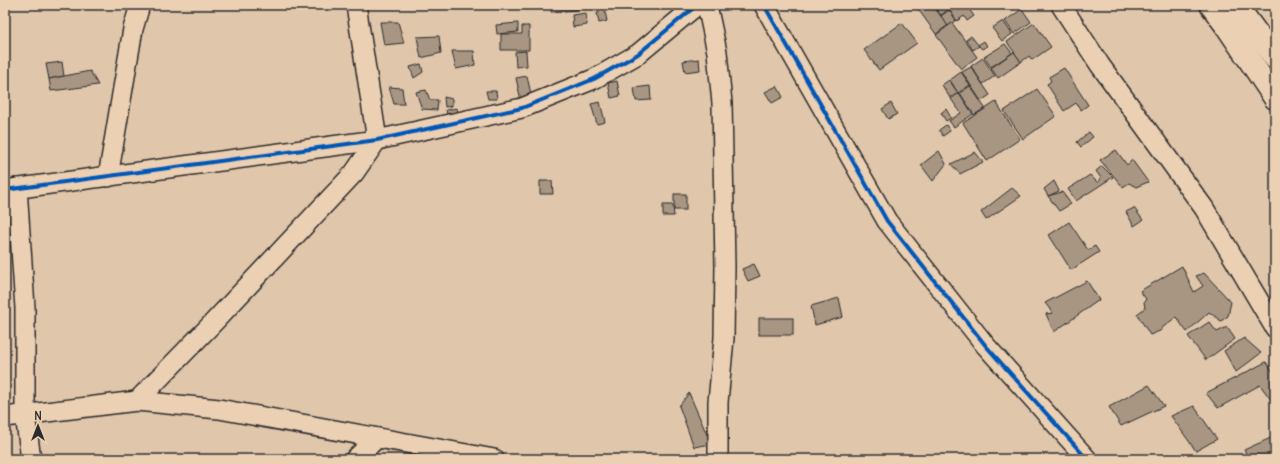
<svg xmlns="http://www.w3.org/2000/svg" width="1280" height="464" viewBox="0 0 1280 464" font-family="Delius,sans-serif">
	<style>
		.building { fill: #a89683; stroke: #2b2b2b }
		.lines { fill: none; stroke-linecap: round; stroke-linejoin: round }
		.minor-casing { stroke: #2b2b2b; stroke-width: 22 }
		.major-casing { stroke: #2b2b2b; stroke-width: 25 }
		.minor { stroke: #ecd0b3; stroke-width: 19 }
		.major { stroke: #ecd0b3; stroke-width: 22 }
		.cycleway-casing { stroke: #ecd0b3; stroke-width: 6 }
		.cycleway { stroke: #0057b8; stroke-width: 4 }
	</style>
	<rect width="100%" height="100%" fill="#e0c6ab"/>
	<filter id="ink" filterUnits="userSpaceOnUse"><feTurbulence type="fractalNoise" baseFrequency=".025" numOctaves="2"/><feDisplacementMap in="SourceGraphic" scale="8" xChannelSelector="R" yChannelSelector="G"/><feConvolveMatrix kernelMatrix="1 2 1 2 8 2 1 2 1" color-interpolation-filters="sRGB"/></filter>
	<g filter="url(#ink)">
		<!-- building -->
		<g class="building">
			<polygon points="551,5 578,5 578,10 551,12"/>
			<polygon points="915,5 932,5 948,25 936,34"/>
			<polygon points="935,5 945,5 949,9 941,15 934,6"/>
			<polygon points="946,5 966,5 974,16 967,21 964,16 957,21"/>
			<polygon points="1022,9 1031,22 1014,34 1005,21"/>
			<polygon points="949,10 956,20 948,26 941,16"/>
			<polygon points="605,12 607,21 599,23 597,13"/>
			<polygon points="586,13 587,25 573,27 572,15"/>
			<polygon points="1003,21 1012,34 1002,41 992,28"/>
			<polygon points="380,22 398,22 404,43 384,45"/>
			<polygon points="518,23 518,32 497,34 496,25"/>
			<polygon points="902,23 917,43 879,70 864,50"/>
			<polygon points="952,23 977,57 961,69 936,35"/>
			<polygon points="1034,23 1051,47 1032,60 1029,56 1021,62 1007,42"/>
			<polygon points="522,26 529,26 529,50 501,50 501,34 522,34"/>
			<polygon points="439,36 441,53 421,58 417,37"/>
			<polygon points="971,36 979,46 973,50 966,40"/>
			<polygon points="984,41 987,46 982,49 978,45"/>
			<polygon points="1005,44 1012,53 991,67 984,57"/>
			<polygon points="452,51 474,51 475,65 456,69"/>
			<polygon points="526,51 527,66 516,67 515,52"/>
			<polygon points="1014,52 1021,62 998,78 991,68"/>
			<polygon points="983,58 995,76 983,84 971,66"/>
			<polygon points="699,59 700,70 685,72 683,61"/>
			<polygon points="62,62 64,76 49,79 46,64"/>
			<polygon points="421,64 423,72 414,78 410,67"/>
			<polygon points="971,67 990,95 981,101 962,72"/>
			<polygon points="1064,68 1088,105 1081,110 1076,103 1064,111 1047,84 1051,81 1049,77"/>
			<polygon points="90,71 98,85 51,91 49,79"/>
			<polygon points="961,72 970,85 958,93 950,80"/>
			<polygon points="527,76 532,99 521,101 516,78"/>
			<polygon points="949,80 958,93 950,98 942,85"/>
			<polygon points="617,81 620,96 611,98 608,83"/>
			<polygon points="650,86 651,100 636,101 634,88"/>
			<polygon points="777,86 783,97 772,103 765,92"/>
			<polygon points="970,86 985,108 974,115 960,93"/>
			<polygon points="389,87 402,88 404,104 394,104"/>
			<polygon points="1037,89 1056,116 1023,139 1004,111"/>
			<polygon points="426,90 430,100 438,100 437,110 422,109 416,92"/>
			<polygon points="486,91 496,91 497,99 488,99"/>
			<polygon points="959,93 973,114 954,127 949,121 961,113 951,99"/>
			<polygon points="444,97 452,99 452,106 445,107"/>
			<polygon points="600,102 605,122 597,124 591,104"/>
			<polygon points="996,102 1020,139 987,161 963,123"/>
			<polygon points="891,103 897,114 888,119 882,109"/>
			<polygon points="457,108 458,114 449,122 446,110"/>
			<polygon points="946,109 951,118 946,121 941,113"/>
			<polygon points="946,125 950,131 943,136 939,130"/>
			<polygon points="1089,132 1093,137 1081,147 1077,142"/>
			<polygon points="1116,150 1127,165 1132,160 1148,182 1136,187 1129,183 1123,187 1100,160"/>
			<polygon points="939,151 946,164 933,181 921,165"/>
			<polygon points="975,152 983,162 960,174 951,164"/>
			<polygon points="1102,166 1113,177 1076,201 1068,189 1090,175 1098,183 1101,178 1096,171"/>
			<polygon points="540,181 552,181 553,194 540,194"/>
			<polygon points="1054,181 1059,191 1048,196 1044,189"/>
			<polygon points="1012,188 1021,196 986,220 981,212"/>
			<polygon points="1062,192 1071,204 1059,211 1048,196"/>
			<rect x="674" y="194" width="12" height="16"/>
			<polygon points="663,205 673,205 674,216 663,216"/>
			<polygon points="1134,208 1143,220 1134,226 1126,212"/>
			<polygon points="1069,222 1088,250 1095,246 1099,252 1071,270 1049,235"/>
			<polygon points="754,264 760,276 748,281 742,269"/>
			<polygon points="1182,266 1194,292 1203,286 1196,276 1204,273 1231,302 1228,316 1221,321 1209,312 1187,332 1176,317 1162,328 1162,330 1150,335 1137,314 1145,308 1144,302 1146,299 1140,291"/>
			<polygon points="1087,281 1099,300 1054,332 1046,314 1053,313 1045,303"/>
			<polygon points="839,298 843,317 815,325 811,306"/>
			<rect x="759" y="318" width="34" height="17"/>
			<polygon points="1209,322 1217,332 1227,327 1235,339 1206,360 1188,336"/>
			<polygon points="1244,338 1261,353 1236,372 1224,351"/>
			<polygon points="1266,362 1275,374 1275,405 1260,385 1218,408 1206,393"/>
			<polygon points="1149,385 1164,406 1121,426 1109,407"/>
			<polygon points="689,393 711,444 694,447 679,406"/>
			<polygon points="1194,406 1217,439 1196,451 1171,416"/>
			<polygon points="1275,436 1275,459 1250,459 1244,450"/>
			<polygon points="1169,455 1173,459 1163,459"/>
		</g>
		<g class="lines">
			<defs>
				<g id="minor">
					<polyline points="707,5 717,52 722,103 725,266 724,338 718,402 718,459"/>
					<polyline points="764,5 887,221 986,346 1087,459"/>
					<polyline points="1061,5 1100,65 1204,208 1275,328"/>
					<polyline points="108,177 133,29 140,5"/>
					<polyline points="17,188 25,308 25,415 31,459"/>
					<polyline points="5,190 377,140 522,108 594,79 638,54 697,5"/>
					<polyline points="137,401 211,325 354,173 377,140 356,5"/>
					<polyline points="5,417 137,401 219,409 494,459"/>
					<polyline points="355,459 377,438"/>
				</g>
				<g id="major">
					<polyline points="1211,5 1228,28 1275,98"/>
					<polyline points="1236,5 1275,58"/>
				</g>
			</defs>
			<!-- minor casing -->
			<use href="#minor" class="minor-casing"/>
			<!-- major casing -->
			<use href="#major" class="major-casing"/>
			<!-- minor -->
			<use href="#minor" class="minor"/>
			<!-- major -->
			<use href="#major" class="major"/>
			<defs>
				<g id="cycleway">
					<polyline points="764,5 887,221 986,346 1087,459"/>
					<polyline points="5,190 377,140 522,108 594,79 638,54 697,5"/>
				</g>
			</defs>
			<!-- cycleway casing -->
			<use href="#cycleway" class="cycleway-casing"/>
			<!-- cycleway -->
			<use href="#cycleway" class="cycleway"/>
		</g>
	</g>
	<!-- margin -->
	<rect width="1280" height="464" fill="none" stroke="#ecd0b3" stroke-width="20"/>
	<rect x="10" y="10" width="1260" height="444" fill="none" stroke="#2b2b2b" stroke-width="1.5" filter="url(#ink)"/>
	<!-- north arrow -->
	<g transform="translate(38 426)" stroke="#ecd0b3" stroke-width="3" paint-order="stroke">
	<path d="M0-3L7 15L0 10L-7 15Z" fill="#2b2b2b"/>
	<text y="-6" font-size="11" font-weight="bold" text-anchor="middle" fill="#2b2b2b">N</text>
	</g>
</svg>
